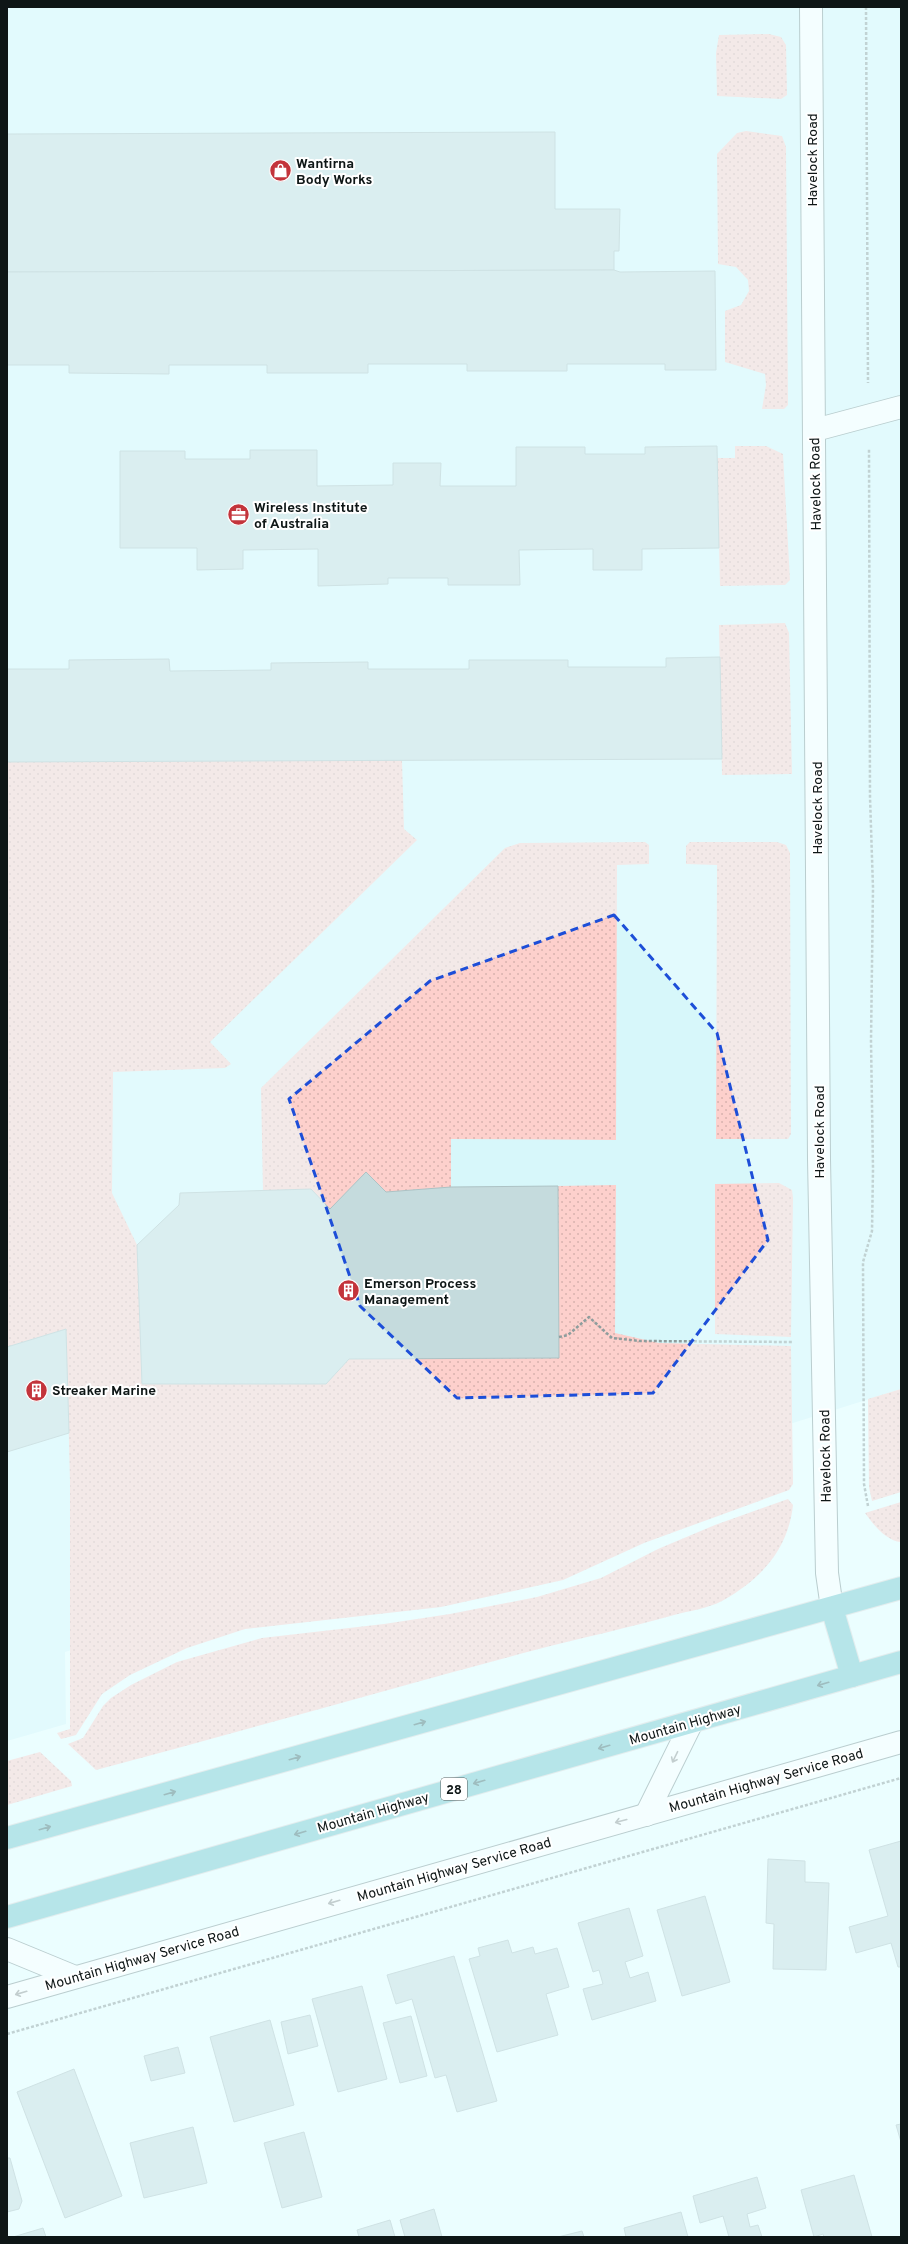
<svg xmlns="http://www.w3.org/2000/svg" width="908" height="2244" viewBox="0 0 908 2244" font-family="Overpass,sans-serif">
	<style>
		.built { fill: #d7f7fa }
		.grass { fill: url(#grass-dots) }
		.building { fill: #c5dbdd; stroke: #adc2c4 }
		.lines { fill: none; stroke-linecap: round; stroke-linejoin: round }
		.minor-casing { stroke: #7f9495; stroke-width: 24 }
		.major-casing { stroke: #d8dada; stroke-width: 24 }
		.path { stroke: #8e9d9d; stroke-width: 2.5; stroke-dasharray: 3 2; stroke-linecap: butt }
		.minor { stroke: #fff; stroke-width: 22 }
		.major { stroke: #77c8ce; stroke-width: 22 }
		.oneway { stroke: #426f72 }
		.oneway2 { stroke: #939696 }
		.marked { fill: none; stroke: #1d4ed8; stroke-width: 3; stroke-dasharray: 8 5; stroke-linejoin: round }
		.labels { text-anchor: middle; stroke-width: 4; stroke-linejoin: round; paint-order: stroke }
		.shield { fill: #fff; stroke: #565c5c; stroke-width: 1 }
		.shield-label { font-size: 13px; font-weight: bold; fill: #0e1616 }
		.street-label { font-size: 14px; fill: #0e1616; stroke: #fff }
		.poi-label { font-size: 14px; font-weight: bold; fill: #0e1616; stroke: #fff; text-anchor: start }
	</style>
	<defs>
		<pattern id="grass-dots" width="8" height="8" patternUnits="userSpaceOnUse"><rect width="8" height="8" fill="#fdd0cc"/><path d="M2 2h.1M6 6h.1" fill="none" stroke="#d8b2ae" stroke-width="1.8" stroke-linecap="round"/></pattern>
	</defs>
	<rect width="100%" height="100%" fill="#ebfeff"/>
	<!-- built -->
	<polygon class="built" points="7,7 901,7 901,1389 65,1652 66,1724 7,1741"/>
	<!-- grass -->
	<g class="grass">
		<polygon points="769,34 781,37 786,45 787,95 781,99 717,96 716,53 719,35"/>
		<polygon points="746,131 782,136 786,147 788,405 784,409 762,409 766,385 765,374 725,362 725,311 741,305 749,291 748,280 736,267 718,264 717,154 737,133"/>
		<polygon points="735,446 766,446 783,454 790,580 785,585 720,586 717,458 735,458"/>
		<polygon points="785,623 789,633 792,774 722,775 719,625"/>
		<polygon points="402,760 404,829 417,840 210,1042 231,1064 225,1068 113,1072 112,1193 137,1245 142,1384 326,1384 349,1359 559,1358 558,1186 616,1185 615,1333 659,1343 791,1346 793,1484 789,1490 644,1543 563,1580 441,1607 245,1629 187,1648 130,1675 102,1694 76,1735 61,1739 57,1733 70,1729 70,1482 66,1329 7,1347 7,762"/>
		<polygon points="645,842 649,845 649,864 617,865 616,1140 451,1139 451,1187 386,1192 366,1172 330,1209 311,1189 263,1192 261,1088 505,848 520,843"/>
		<polygon points="690,842 777,842 786,845 790,853 791,1134 788,1139 716,1139 717,865 686,864 686,846"/>
		<polygon points="779,1183 792,1190 793,1198 791,1337 715,1334 715,1184"/>
		<polygon points="901,1389 901,1492 872,1501 869,1487 868,1399"/>
		<path d="M788 1499 793 1505C788 1550 761 1579 722 1601 709 1608 689 1611 674 1615 628 1628 581 1638 535 1650 388 1689 243 1731 96 1770L68 1744 83 1738 103 1706 111 1698 131 1685 177 1662 262 1638 384 1624 450 1614 537 1597 601 1578 658 1549 715 1525Z"/>
		<path d="M901 1502V1542C886 1541 873 1524 865 1513Z"/>
		<polygon points="40,1752 71,1781 72,1786 7,1805 7,1761"/>
	</g>
	<!-- building -->
	<g class="building">
		<polygon points="555,132 555,209 620,209 619,251 614,251 614,270 7,272 7,134"/>
		<polygon points="614,270 620,272 715,271 716,370 665,370 665,364 567,364 567,371 467,371 467,364 368,364 368,373 267,373 267,365 169,365 169,374 69,373 69,365 7,365 7,272"/>
		<polygon points="717,446 719,548 642,549 642,570 593,570 593,549 519,550 520,585 448,585 448,578 388,578 388,584 318,586 318,549 243,550 243,569 197,570 197,548 120,548 120,451 185,451 185,459 250,459 250,450 317,450 317,486 393,485 393,463 441,463 440,486 516,486 516,447 585,447 585,454 645,454 645,447"/>
		<polygon points="720,657 722,759 7,762 7,669 69,669 69,660 169,659 170,671 271,670 271,663 368,662 368,669 469,669 469,660 568,660 568,667 666,667 666,658"/>
		<polygon points="366,1172 386,1192 451,1187 558,1186 559,1358 349,1359 326,1384 142,1384 137,1245 179,1205 180,1193 311,1189 330,1209"/>
		<polygon points="66,1329 69,1433 7,1452 7,1347"/>
		<polygon points="901,1841 901,1967 898,1967 891,1943 856,1953 849,1927 888,1916 869,1850"/>
		<polygon points="768,1859 805,1861 805,1882 829,1883 826,1970 773,1969 774,1924 766,1923"/>
		<polygon points="705,1896 730,1982 682,1996 657,1910"/>
		<polygon points="629,1908 643,1956 625,1962 630,1978 648,1972 656,2001 592,2020 583,1989 603,1984 599,1970 593,1972 578,1923"/>
		<polygon points="508,1940 512,1953 533,1947 535,1954 557,1948 569,1987 546,1994 558,2035 497,2052 469,1959 480,1956 478,1948"/>
		<polygon points="454,1956 497,2101 457,2112 446,2075 435,2078 412,1999 396,2004 387,1975"/>
		<polygon points="362,1986 387,2079 338,2092 312,1999"/>
		<polygon points="310,2015 318,2046 288,2054 281,2022"/>
		<polygon points="411,2016 427,2076 400,2083 383,2023"/>
		<polygon points="270,2020 294,2105 234,2122 210,2037"/>
		<polygon points="178,2047 185,2073 151,2081 144,2056"/>
		<polygon points="74,2069 122,2196 65,2218 17,2092"/>
		<polygon points="901,2124 901,2142 896,2125"/>
		<polygon points="193,2127 207,2183 144,2198 130,2143"/>
		<polygon points="304,2132 322,2197 282,2208 264,2143"/>
		<polygon points="7,2158 10,2158 22,2201 19,2209 7,2212"/>
		<polygon points="854,2175 872,2237 824,2237 823,2234 814,2237 801,2190"/>
		<polygon points="757,2177 766,2208 747,2214 750,2227 758,2225 762,2237 729,2237 723,2216 700,2223 693,2196"/>
		<polygon points="434,2209 442,2237 405,2237 400,2220"/>
		<polygon points="681,2212 688,2237 626,2237 624,2228"/>
		<polygon points="390,2220 395,2237 359,2237 357,2230"/>
		<polygon points="43,2228 46,2237 13,2237"/>
		<polygon points="582,2231 584,2237 558,2237"/>
	</g>
	<g class="lines">
		<defs>
			<g id="minor">
				<polyline points="811,7 819,1159 827,1573 832,1608"/>
				<polyline points="815,430 901,407"/>
				<polyline points="646,1815 692,1722"/>
				<polyline points="7,1949 75,1977"/>
				<polyline points="7,1997 901,1742"/>
			</g>
			<g id="major">
				<polyline points="832,1608 852,1676"/>
				<polyline points="7,1838 901,1588"/>
				<polyline points="7,1917 901,1662"/>
			</g>
		</defs>
		<!-- minor casing -->
		<use href="#minor" class="minor-casing"/>
		<!-- major casing -->
		<use href="#major" class="major-casing"/>
		<!-- path -->
		<g class="path">
			<polyline points="866,7 868,383"/>
			<polyline points="559,1337 568,1335 589,1317 612,1338 640,1341 792,1342"/>
			<polyline points="868,1506 864,1484 863,1262 872,1231 873,1169 871,1041 873,888 870,797 869,448"/>
			<polyline points="7,2034 901,1778"/>
		</g>
		<!-- minor -->
		<use href="#minor" class="minor"/>
		<!-- major -->
		<use href="#major" class="major"/>
	</g>
	<!-- one-way arrows -->
	<defs><path id="oneway-shaft" d="M-6 0H5M1.5-3L5.5 0L1.5 3" fill="none" stroke-width="1.6" stroke-linecap="round" stroke-linejoin="round"/></defs>
	<g class="oneway">
		<use href="#oneway-shaft" transform="translate(823 1684) rotate(164)"/>
		<use href="#oneway-shaft" transform="translate(420 1723) rotate(-16)"/>
		<use href="#oneway-shaft" transform="translate(604 1747) rotate(164)"/>
		<use href="#oneway-shaft" transform="translate(295 1758) rotate(-16)"/>
		<use href="#oneway-shaft" transform="translate(479 1782) rotate(164)"/>
		<use href="#oneway-shaft" transform="translate(170 1793) rotate(-16)"/>
		<use href="#oneway-shaft" transform="translate(45 1828) rotate(-16)"/>
		<use href="#oneway-shaft" transform="translate(300 1833) rotate(164)"/>
	</g>
	<g class="oneway2">
		<use href="#oneway-shaft" transform="translate(675 1757) rotate(116)"/>
		<use href="#oneway-shaft" transform="translate(621 1821) rotate(165)"/>
		<use href="#oneway-shaft" transform="translate(334 1902) rotate(164)"/>
		<use href="#oneway-shaft" transform="translate(21 1993) rotate(164)"/>
	</g>
	<!-- marked area -->
	<path d="M0 0H908V2244H0ZM614 915 717 1033 768 1240 653 1393 457 1398 360 1306 289 1099 430 981Z" fill="#ebfeff" fill-opacity=".55" fill-rule="evenodd"/>
	<path class="marked" d="M614 915 717 1033 768 1240 653 1393 457 1398 360 1306 289 1099 430 981Z"/>
	<!-- icons -->
	<defs>
		<symbol id="shop-disc" viewBox="-11 -11 22 22"><circle r="9.5" fill="#c3343b" stroke="#fff"/><path d="M-5-2.5h2.3a2.7 3.5 0 0 1 5.4 0H5L5.5 6h-11ZM-1.5-2.5h3a1.5 2.3 0 0 0-3 0Z" fill="#fff"/></symbol>
		<symbol id="office-disc" viewBox="-11 -11 22 22"><circle r="9.5" fill="#c3343b" stroke="#fff"/><path d="M-6-3h4V-5.5h4V-3h4V5H-6ZM-1-4.5V-3h2v-1.5ZM-6 0V1H6V0Z" fill="#fff"/></symbol>
		<symbol id="building-disc" viewBox="-11 -11 22 22"><circle r="9.5" fill="#c3343b" stroke="#fff"/><path d="M-4-6H4V6H1V3H-1V6H-4ZM-2.5-4.3h1.7v1.8h-1.7ZM.8-4.3h1.7v1.8H.8ZM-2.5-1h1.7V.8h-1.7ZM.8-1h1.7V.8H.8Z" fill="#fff"/></symbol>
	</defs>
	<g fill-rule="evenodd">
		<use href="#shop-disc" x="268" y="158" width="25" height="25"/>
		<use href="#office-disc" x="226" y="502" width="25" height="25"/>
		<use href="#building-disc" x="336" y="1278" width="25" height="25"/>
		<use href="#building-disc" x="24" y="1378" width="25" height="25"/>
	</g>
	<g class="labels">
		<!-- shield labels -->
		<rect class="shield" x="441" y="1778" width="26" height="22" rx="3"/>
		<g class="shield-label">
			<text x="454" y="1794">28</text>
		</g>
		<!-- street labels -->
		<g class="street-label">
			<text transform="translate(812 160) rotate(-90)" y="5">Havelock Road</text>
			<text transform="translate(815 484) rotate(-91)" y="5">Havelock Road</text>
			<text transform="translate(817 808) rotate(-90)" y="5">Havelock Road</text>
			<text transform="translate(819 1132) rotate(-90)" y="5">Havelock Road</text>
			<text transform="translate(825 1456) rotate(-91)" y="5">Havelock Road</text>
			<text transform="translate(685 1724) rotate(-16)" y="5">Mountain Highway</text>
			<text transform="translate(766 1780) rotate(-16)" y="5">Mountain Highway Service Road</text>
			<text transform="translate(373 1812) rotate(-16)" y="5">Mountain Highway</text>
			<text transform="translate(454 1869) rotate(-16)" y="5">Mountain Highway Service Road</text>
			<text transform="translate(142 1958) rotate(-16)" y="5">Mountain Highway Service Road</text>
		</g>
		<!-- poi labels -->
		<g class="poi-label">
			<text x="296" y="168">Wantirna<tspan x="296" dy="16">Body Works</tspan></text>
			<text x="254" y="512">Wireless Institute<tspan x="254" dy="16">of Australia</tspan></text>
			<text x="364" y="1288">Emerson Process<tspan x="364" dy="16">Management</tspan></text>
			<text x="52" y="1395">Streaker Marine</text>
		</g>
	</g>
	<!-- border -->
	<rect width="908" height="2244" fill="none" stroke="#0e1616" stroke-width="16"/>
</svg>
